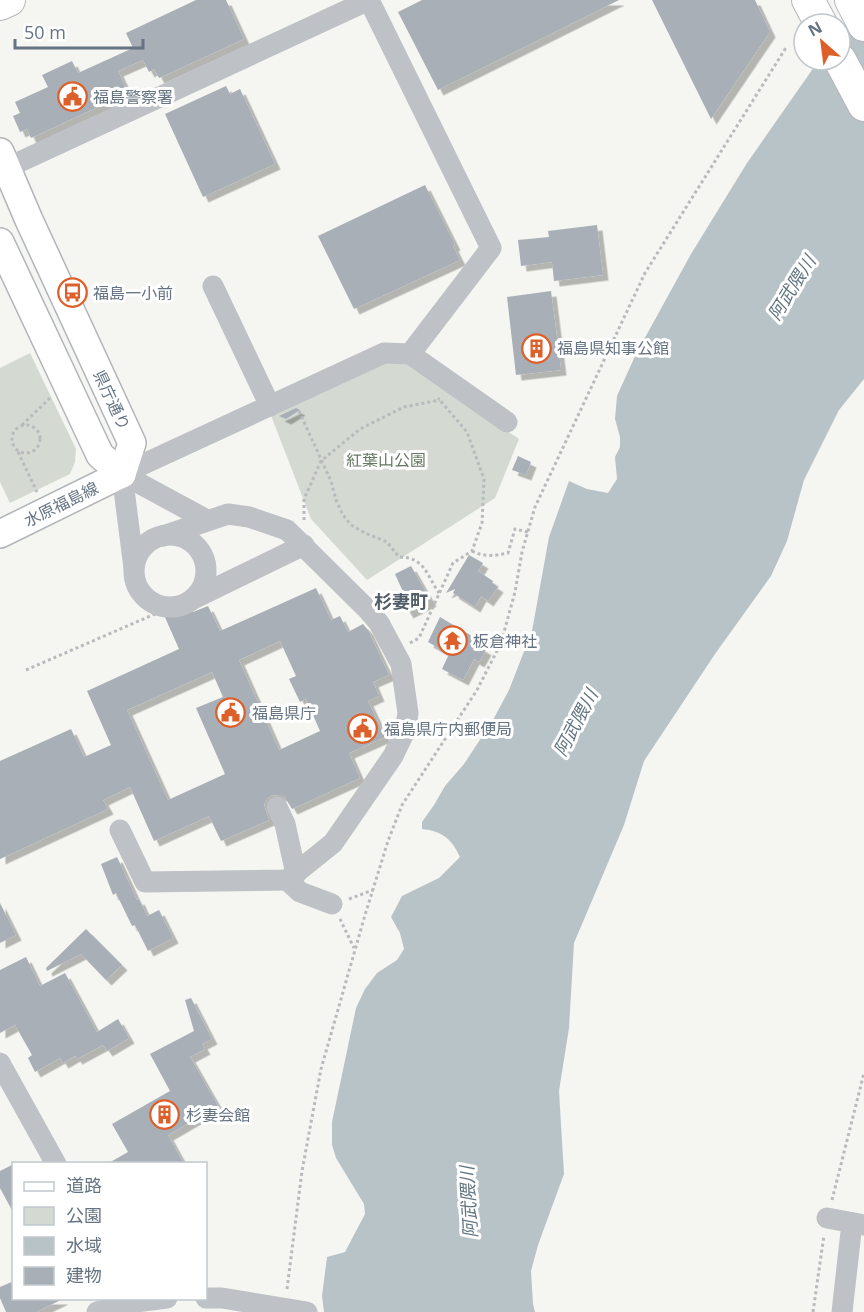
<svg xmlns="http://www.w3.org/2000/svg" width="864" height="1312" viewBox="0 0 864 1312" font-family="'Open Sans','Noto Sans JP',sans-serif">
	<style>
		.green { fill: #d4dad1 }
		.water { fill: #b8c3c8 }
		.building { fill: #a9afb6; fill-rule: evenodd; filter: url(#shadow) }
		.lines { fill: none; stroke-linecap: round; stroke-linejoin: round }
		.major-casing { stroke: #b1b5b9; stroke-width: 30 }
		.highway-casing { stroke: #b3b6b9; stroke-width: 34 }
		.path { stroke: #b8babd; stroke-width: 3; stroke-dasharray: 3 3; stroke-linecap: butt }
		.minor { stroke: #bec1c5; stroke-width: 21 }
		.major { stroke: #fff; stroke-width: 27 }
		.highway { stroke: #fff; stroke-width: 32 }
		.labels { text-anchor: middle; stroke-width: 6; stroke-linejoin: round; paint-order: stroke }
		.poi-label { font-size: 16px; fill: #657382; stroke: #fff; text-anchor: start }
		.street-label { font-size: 16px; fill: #657382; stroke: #fff }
		.park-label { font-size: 16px; fill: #667963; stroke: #fff }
		.water-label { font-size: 18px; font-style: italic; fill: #60747f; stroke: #fff }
		.neighbourhood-label { font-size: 18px; font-weight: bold; fill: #525d67; stroke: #fff }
	</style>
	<defs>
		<filter id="shadow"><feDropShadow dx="5.5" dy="5.5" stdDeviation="0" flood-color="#0004"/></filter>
	</defs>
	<rect width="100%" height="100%" fill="#f5f5f1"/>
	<!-- green -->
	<g class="green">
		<polygon points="30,353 76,449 75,462 70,474 10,503 0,482 0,368"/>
		<polygon points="385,362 408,363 519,439 495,498 367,580 311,519 270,413"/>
	</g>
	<!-- water -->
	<path class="water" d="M861 0H864V379L839 410 804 480 787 541 771 576 715 654 644 761 624 825 574 943 569 1028 559 1091 564 1174 538 1245 531 1271 533 1304 535 1312H324L322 1296 327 1257 345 1252 365 1214 364 1204 336 1158 332 1145V1122L356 1008 365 989 377 973 397 960 404 949 400 933 391 917 402 896 439 878 460 857C452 839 442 831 422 829V822L434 805 445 786 464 764 493 720 509 690 532 631 549 537 569 481 587 489 608 493 617 479 615 457 620 447V437L615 419 617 396 636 354 691 254 747 163 819 60H840V30Z"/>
	<!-- building -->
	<g class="building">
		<polygon points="196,0 226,0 244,39 159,78 154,69 149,72 143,60 118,71 128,93 31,138 27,129 20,132 13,116 20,113 15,102 48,87 42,75 72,61 78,73 133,48 126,33"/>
		<polygon points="422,0 619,0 438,90 398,12"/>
		<polygon points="652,0 755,0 770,32 711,119"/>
		<polygon points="226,86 230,94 240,89 275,164 203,197 165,114"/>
		<polygon points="425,185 455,245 453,246 460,260 354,309 318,236"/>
		<polygon points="597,225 603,275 554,281 552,262 521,266 518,240 549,237 548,231"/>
		<polygon points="551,291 561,370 516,375 507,297"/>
		<polygon points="296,408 300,410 286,419 279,416"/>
		<polygon points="518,456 531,462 526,475 512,470"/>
		<polygon points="469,555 483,563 478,571 493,581 492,583 498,587 488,601 481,596 475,607 453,593 455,589 446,593"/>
		<polygon points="411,566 431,601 408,613 400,599 405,596 395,574"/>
		<path d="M316 588 331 620 340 616 348 632 363 624 368 630 389 675 373 682 379 696 368 701 385 737 349 753 360 778 292 809 284 796 272 795 267 799 264 805 269 820 221 841 209 816 154 841 130 787 103 800 108 809 0 859V761L71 729 84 757 111 745 87 691 179 649 164 615 183 607 193 612 208 606 220 631ZM280 641 296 676 289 679 300 702 306 699 320 731 279 750 239 660ZM212 672 223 697 196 708 225 774 168 800 127 710Z"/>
		<polygon points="440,617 477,639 475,643 486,650 479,662 474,659 463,680 442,669 449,654 428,642"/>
		<polygon points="117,857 137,900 139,899 147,916 159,910 173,938 148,951 135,925 132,926 116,893 113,895 101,864"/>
		<polygon points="0,903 16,935 0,943"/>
		<polygon points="86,929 122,965 106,980 81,954 47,971 46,968"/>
		<polygon points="26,957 40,986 65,973 97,1032 118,1019 129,1038 107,1051 103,1045 77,1059 75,1056 63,1063 60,1058 35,1072 28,1058 32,1055 15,1025 0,1033 0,970"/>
		<polygon points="191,998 212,1039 202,1044 205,1049 190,1057 218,1106 168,1135 184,1164 107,1164 128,1152 112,1124 170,1091 150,1054 194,1031 185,1000"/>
		<polygon points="14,1164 14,1214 0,1188 0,1171"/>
		<polygon points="14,1281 14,1299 63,1299 36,1312 6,1312 0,1298 0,1287"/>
	</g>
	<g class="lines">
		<defs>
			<g id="major">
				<polyline points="0,152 29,220 132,443 122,474"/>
				<polyline points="0,242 100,455 122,474"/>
				<polyline points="0,534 122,474"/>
			</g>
			<g id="highway">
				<polyline points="808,0 821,24"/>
				<polyline points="851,0 864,25"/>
				<polyline points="0,4 9,0"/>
				<polyline points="840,60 864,105"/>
			</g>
		</defs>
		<!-- major casing -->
		<use href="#major" class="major-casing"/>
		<!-- highway casing -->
		<use href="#highway" class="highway-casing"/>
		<!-- path -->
		<g class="path">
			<path d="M299 411 331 481 336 500 343 515 351 525 365 533 387 542 399 557C425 557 427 576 439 593"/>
			<circle cx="26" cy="439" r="14"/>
			<polyline points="22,425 50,398"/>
			<polyline points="18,452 37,492"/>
			<polyline points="304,520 304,499 321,461 360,429 404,407 440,400"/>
			<path d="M472 551C483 557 495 556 508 553L515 529 528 532"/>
			<polyline points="410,643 419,638 453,563 472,551 482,523 484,479 467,432 438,398"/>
			<polyline points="26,670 171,607"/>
			<polyline points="349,899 373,890"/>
			<polyline points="340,919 354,948"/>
			<polyline points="832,1200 864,1073"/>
			<polyline points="287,1289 302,1171 321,1069 365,915 388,841 402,805 477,690 501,643 515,592 522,552 535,507 645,273 787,46"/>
			<polyline points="813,1312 824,1235"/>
		</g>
		<!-- minor -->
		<g class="minor">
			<polyline points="369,0 491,248 410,354"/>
			<polyline points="0,171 369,0"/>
			<polyline points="213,286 270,406"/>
			<polyline points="122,474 384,353 410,354 507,422"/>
			<polyline points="122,474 134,568"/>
			<polyline points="122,474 207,520"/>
			<circle cx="170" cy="571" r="36"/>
			<polyline points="193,599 304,545"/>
			<polyline points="277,807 285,824 296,874"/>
			<polyline points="120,830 145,882 287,880 333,843 393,756 405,731 408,713 401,664 379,623 367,609 287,530 249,517 228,514 163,536"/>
			<polyline points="287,880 300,892 332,904"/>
			<polyline points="0,1063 56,1164"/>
			<polyline points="827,1218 864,1225"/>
			<polyline points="206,1298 222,1298 307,1312"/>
			<polyline points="97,1312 136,1302 167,1298"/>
			<polyline points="842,1312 852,1223"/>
		</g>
		<!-- major -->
		<use href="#major" class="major"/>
		<!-- highway -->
		<use href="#highway" class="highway"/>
	</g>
	<!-- icons -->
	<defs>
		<symbol id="civic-ring" viewBox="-11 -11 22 22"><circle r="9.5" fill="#fff" stroke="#dd5f29" stroke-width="1.5"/><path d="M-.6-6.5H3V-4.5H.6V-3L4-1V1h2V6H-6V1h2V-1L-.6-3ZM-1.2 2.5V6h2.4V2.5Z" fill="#dd5f29"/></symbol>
		<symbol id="bus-ring" viewBox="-11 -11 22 22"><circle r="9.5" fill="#fff" stroke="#dd5f29" stroke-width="1.5"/><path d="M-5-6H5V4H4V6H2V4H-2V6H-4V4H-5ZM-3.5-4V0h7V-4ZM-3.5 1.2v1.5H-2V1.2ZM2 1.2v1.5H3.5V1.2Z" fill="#dd5f29"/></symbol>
		<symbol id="building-ring" viewBox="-11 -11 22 22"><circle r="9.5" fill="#fff" stroke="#dd5f29" stroke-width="1.5"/><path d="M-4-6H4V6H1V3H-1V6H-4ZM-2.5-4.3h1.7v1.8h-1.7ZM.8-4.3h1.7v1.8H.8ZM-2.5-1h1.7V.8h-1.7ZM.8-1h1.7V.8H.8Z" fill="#dd5f29"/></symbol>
		<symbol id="temple-ring" viewBox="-11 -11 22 22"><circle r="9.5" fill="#fff" stroke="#dd5f29" stroke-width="1.5"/><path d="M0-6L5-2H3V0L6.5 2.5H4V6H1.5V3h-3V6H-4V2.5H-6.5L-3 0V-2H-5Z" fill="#dd5f29"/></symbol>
	</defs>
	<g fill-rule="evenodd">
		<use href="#civic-ring" x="56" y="80" width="33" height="33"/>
		<use href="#bus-ring" x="56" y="276" width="33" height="33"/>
		<use href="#building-ring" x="520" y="332" width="33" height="33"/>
		<use href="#temple-ring" x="436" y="624" width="33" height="33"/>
		<use href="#civic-ring" x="214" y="696" width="33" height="33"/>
		<use href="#civic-ring" x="346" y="712" width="33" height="33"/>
		<use href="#building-ring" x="148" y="1098" width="33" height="33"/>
	</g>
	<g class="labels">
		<!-- poi labels -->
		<g class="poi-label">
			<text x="93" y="103">福島警察署</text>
			<text x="93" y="299">福島一小前</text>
			<text x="557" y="354">福島県知事公館</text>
			<text x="473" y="647">板倉神社</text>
			<text x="252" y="719">福島県庁</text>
			<text x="384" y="735">福島県庁内郵便局</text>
			<text x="186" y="1121">杉妻会館</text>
		</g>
		<!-- street labels -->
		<g class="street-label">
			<text transform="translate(112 400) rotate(65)" y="6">県庁通り</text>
			<text transform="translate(61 504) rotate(-26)" y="6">水原福島線</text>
		</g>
		<!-- park labels -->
		<g class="park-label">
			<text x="386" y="466">紅葉山公園</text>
		</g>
		<!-- water labels -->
		<g class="water-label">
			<text transform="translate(792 288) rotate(-58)" y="6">阿武隈川</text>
			<text transform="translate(576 723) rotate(-62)" y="6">阿武隈川</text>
			<text transform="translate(469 1202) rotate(-93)" y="6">阿武隈川</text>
		</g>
		<!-- neighbourhood labels -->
		<g class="neighbourhood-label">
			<text x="401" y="608">杉妻町</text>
		</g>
	</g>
	<!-- legend -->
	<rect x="12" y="1162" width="195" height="138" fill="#ffffff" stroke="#c1c7cd" stroke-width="1.5"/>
	<rect x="24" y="1182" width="30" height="9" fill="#ffffff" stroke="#c1c7cd" stroke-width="1.5"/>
	<text x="66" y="1192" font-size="18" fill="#657382">道路</text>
	<rect x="24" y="1207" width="30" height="18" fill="#d4dad1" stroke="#c1c7cd" stroke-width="1.5"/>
	<text x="66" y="1222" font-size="18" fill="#657382">公園</text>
	<rect x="24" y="1237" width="30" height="18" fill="#b8c3c8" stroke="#c1c7cd" stroke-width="1.5"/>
	<text x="66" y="1252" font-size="18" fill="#657382">水域</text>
	<rect x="24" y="1267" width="30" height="18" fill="#a9afb6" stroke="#c1c7cd" stroke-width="1.5"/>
	<text x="66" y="1282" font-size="18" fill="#657382">建物</text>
	<!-- north arrow -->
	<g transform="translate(822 42) rotate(332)"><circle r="28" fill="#ffffff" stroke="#c1c7cd" stroke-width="1.5"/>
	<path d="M0-4.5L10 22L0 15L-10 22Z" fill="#dd5f29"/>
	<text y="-9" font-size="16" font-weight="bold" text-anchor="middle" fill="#657382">N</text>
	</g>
	<!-- scale -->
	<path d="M15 39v9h128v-9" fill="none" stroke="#657382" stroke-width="3"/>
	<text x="24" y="39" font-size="18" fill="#657382" stroke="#ffffff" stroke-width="4.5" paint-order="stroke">50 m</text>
</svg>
